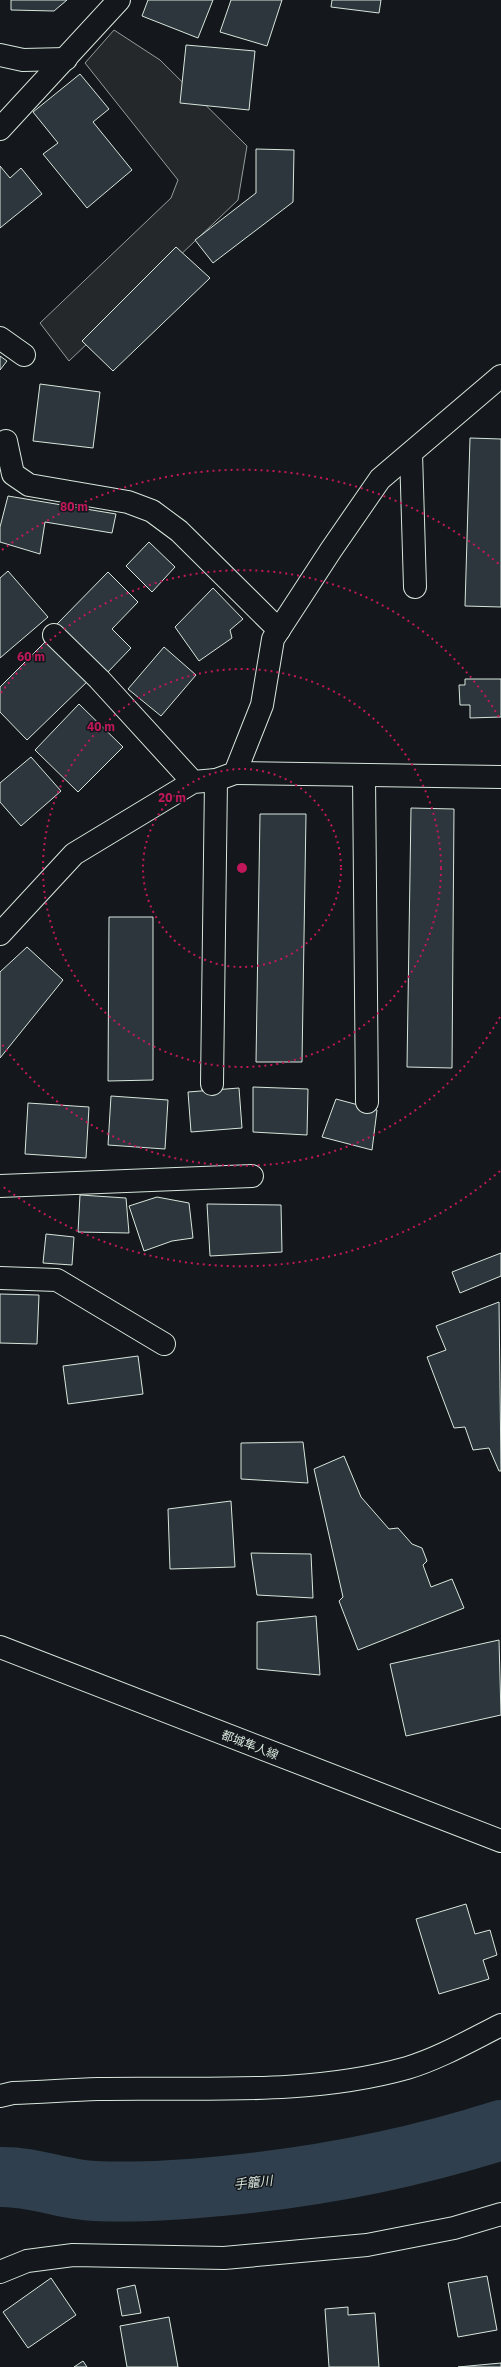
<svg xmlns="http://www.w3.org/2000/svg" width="501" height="2367" viewBox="0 0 501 2367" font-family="'IBM Plex Sans','Noto Sans JP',sans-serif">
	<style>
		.parking { fill: #24282b; stroke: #939e99 }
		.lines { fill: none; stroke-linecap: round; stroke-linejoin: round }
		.river { stroke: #2f3f4d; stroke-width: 60 }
		.building { fill: #2c363c; stroke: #d8e6dc }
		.minor-casing { stroke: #d8e6dc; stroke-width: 24 }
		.primary-casing { stroke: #d8e6dc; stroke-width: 24 }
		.minor { stroke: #14181c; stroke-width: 22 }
		.primary { stroke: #14181c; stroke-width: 22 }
		.ring { fill: none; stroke: #c2185b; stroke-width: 2; stroke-dasharray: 2 4 }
		.labels { text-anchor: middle; stroke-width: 3; stroke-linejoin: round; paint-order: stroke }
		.street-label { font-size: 12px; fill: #d8e6dc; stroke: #14181c }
		.water-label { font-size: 13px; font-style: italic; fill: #d8e6dc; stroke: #14181c }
		.centre { fill: #c2185b; stroke: #14181c; stroke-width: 2 }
		.ring-label { font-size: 12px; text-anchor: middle; font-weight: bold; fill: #c2185b; stroke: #14181c; stroke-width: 3; stroke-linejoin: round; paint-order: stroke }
	</style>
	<rect width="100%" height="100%" fill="#14181c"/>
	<!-- parking -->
	<polygon class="parking" points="114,30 160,60 247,146 238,200 69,361 40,323 171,198 178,180 85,63"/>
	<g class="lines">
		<!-- river -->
		<path class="river" d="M0 2177C33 2176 63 2190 95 2191 138 2193 181 2190 222 2186 317 2177 410 2159 501 2130"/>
	</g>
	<!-- building -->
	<g class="building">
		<polygon points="11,0 67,0 54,11 11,10"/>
		<polygon points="148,0 213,0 198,38 142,16"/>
		<polygon points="231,0 282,0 267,46 220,32"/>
		<polygon points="332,0 381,0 379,13 331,7"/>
		<polygon points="186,45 255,51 249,110 180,103"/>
		<polygon points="80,74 109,109 93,122 132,170 87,208 43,154 58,143 33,112"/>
		<polygon points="256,149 294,150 293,202 213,263 195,240 256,193"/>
		<polygon points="0,166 10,178 21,168 42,194 0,228"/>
		<polygon points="176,247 210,278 113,371 82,341"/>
		<polygon points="0,356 7,361 0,370"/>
		<polygon points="40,384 100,392 93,448 33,441"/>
		<polygon points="470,438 501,439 501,607 465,606"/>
		<polygon points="8,496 116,514 112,533 45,522 40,554 0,542 0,527"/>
		<polygon points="149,542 175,567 152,592 126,566"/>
		<polygon points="8,571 48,617 0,658 0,578"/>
		<polygon points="108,572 138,602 112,629 131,648 107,673 57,624"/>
		<polygon points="213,588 243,619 230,630 232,638 199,661 175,627"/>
		<polygon points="49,638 90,679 27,740 0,712 0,687"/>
		<polygon points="164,647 196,675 161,716 128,689"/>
		<polygon points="465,679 501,679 501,717 470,718 470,705 460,705 459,685 465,685"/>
		<polygon points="79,704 123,747 78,792 35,750"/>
		<polygon points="31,757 61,791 21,826 0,802 0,783"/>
		<polygon points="411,808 454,809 452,1068 407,1067"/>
		<polygon points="260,814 306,814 302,1062 256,1062"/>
		<polygon points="109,917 153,917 153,1080 108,1081"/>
		<polygon points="27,947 63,980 0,1058 0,972"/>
		<polygon points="253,1087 308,1089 307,1135 253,1132"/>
		<polygon points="239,1088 242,1128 191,1132 188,1092"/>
		<polygon points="111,1096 168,1100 165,1149 108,1145"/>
		<polygon points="336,1099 377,1110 372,1150 322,1137"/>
		<polygon points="28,1103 89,1107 86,1158 25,1154"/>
		<polygon points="80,1195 126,1198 129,1233 78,1232"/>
		<polygon points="157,1197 189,1203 193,1238 172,1241 144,1251 129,1206"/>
		<polygon points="207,1204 281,1205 282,1252 210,1256"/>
		<polygon points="46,1234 74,1237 72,1265 43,1263"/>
		<polygon points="501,1253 501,1276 460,1293 452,1272"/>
		<polygon points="0,1294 39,1295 37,1344 0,1343"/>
		<polygon points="499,1302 501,1471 499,1471 489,1448 473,1450 465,1427 454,1428 427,1357 446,1350 436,1326"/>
		<polygon points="138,1356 143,1394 68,1404 63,1366"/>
		<polygon points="303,1442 308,1483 241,1479 241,1443"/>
		<polygon points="344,1456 361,1497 389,1529 398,1528 412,1544 422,1548 427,1561 423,1565 431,1587 452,1579 464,1608 358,1650 339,1601 343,1597 314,1469"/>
		<polygon points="231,1501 235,1567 170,1569 168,1509"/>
		<polygon points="251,1553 311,1554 313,1598 257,1595"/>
		<polygon points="316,1616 320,1675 257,1669 257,1622"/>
		<polygon points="499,1640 501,1715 406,1736 390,1664"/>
		<polygon points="466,1904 475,1934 490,1930 497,1955 483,1960 489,1979 439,1994 416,1919"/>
		<polygon points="487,2276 497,2330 458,2337 448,2283"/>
		<polygon points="51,2278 76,2315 28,2348 3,2312"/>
		<polygon points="135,2285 141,2313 122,2316 117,2289"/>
		<polygon points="348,2307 348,2315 375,2313 379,2367 329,2367 325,2309"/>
		<polygon points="169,2317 178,2367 127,2367 120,2326"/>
		<polygon points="83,2361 87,2367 74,2367"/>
		<polygon points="501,2363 501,2367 458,2367"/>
	</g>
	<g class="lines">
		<defs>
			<g id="minor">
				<polyline points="0,55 23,60 66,59"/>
				<polyline points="0,129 119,0"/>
				<polyline points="0,338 24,355"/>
				<polyline points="6,441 13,474 29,485 128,502 152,511 179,531 279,630"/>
				<polyline points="411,453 415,587"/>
				<polyline points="54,635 99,679 193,782"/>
				<polyline points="235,773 501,777"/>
				<polyline points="364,776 367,1102"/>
				<polyline points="0,934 74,854 193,782 216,780 235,773 262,705 273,639 331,550 380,479 501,376"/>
				<polyline points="212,1084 216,780"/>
				<polyline points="0,1186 252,1176"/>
				<polyline points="0,1278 57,1280 164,1344"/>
				<path d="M0 2096 13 2093C41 2092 70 2090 98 2089 201 2087 307 2096 407 2068 440 2058 471 2040 501 2025"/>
				<polyline points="0,2272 27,2261 73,2255 224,2258 367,2245 454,2228 501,2214"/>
			</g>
			<polyline id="primary" points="0,1647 501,1841"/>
		</defs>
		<!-- minor casing -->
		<use href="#minor" class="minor-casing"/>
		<!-- primary casing -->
		<use href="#primary" class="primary-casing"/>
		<!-- minor -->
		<use href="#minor" class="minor"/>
		<!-- primary -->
		<use href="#primary" class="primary"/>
	</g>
	<!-- distance rings -->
	<g class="ring">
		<circle cx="242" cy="868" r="99"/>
		<circle cx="242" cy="868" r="199"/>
		<path d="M500 1017A298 298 0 0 1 1 1043M1 693A298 298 0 0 1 500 719"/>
		<path d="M500 1171A398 398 0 0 1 2 1186M2 550A398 398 0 0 1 500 565"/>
	</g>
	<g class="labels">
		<!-- street labels -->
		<g class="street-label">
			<text transform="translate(250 1745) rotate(21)" y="4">都城隼人線</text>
		</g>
		<!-- water labels -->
		<g class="water-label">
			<text transform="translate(253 2182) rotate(-6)" y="5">手籠川</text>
		</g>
	</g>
	<circle cx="242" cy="868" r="6" class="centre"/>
	<g class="ring-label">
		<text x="74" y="511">80 m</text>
		<text x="31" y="661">60 m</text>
		<text x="101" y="731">40 m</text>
		<text x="172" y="802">20 m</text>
	</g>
</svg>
